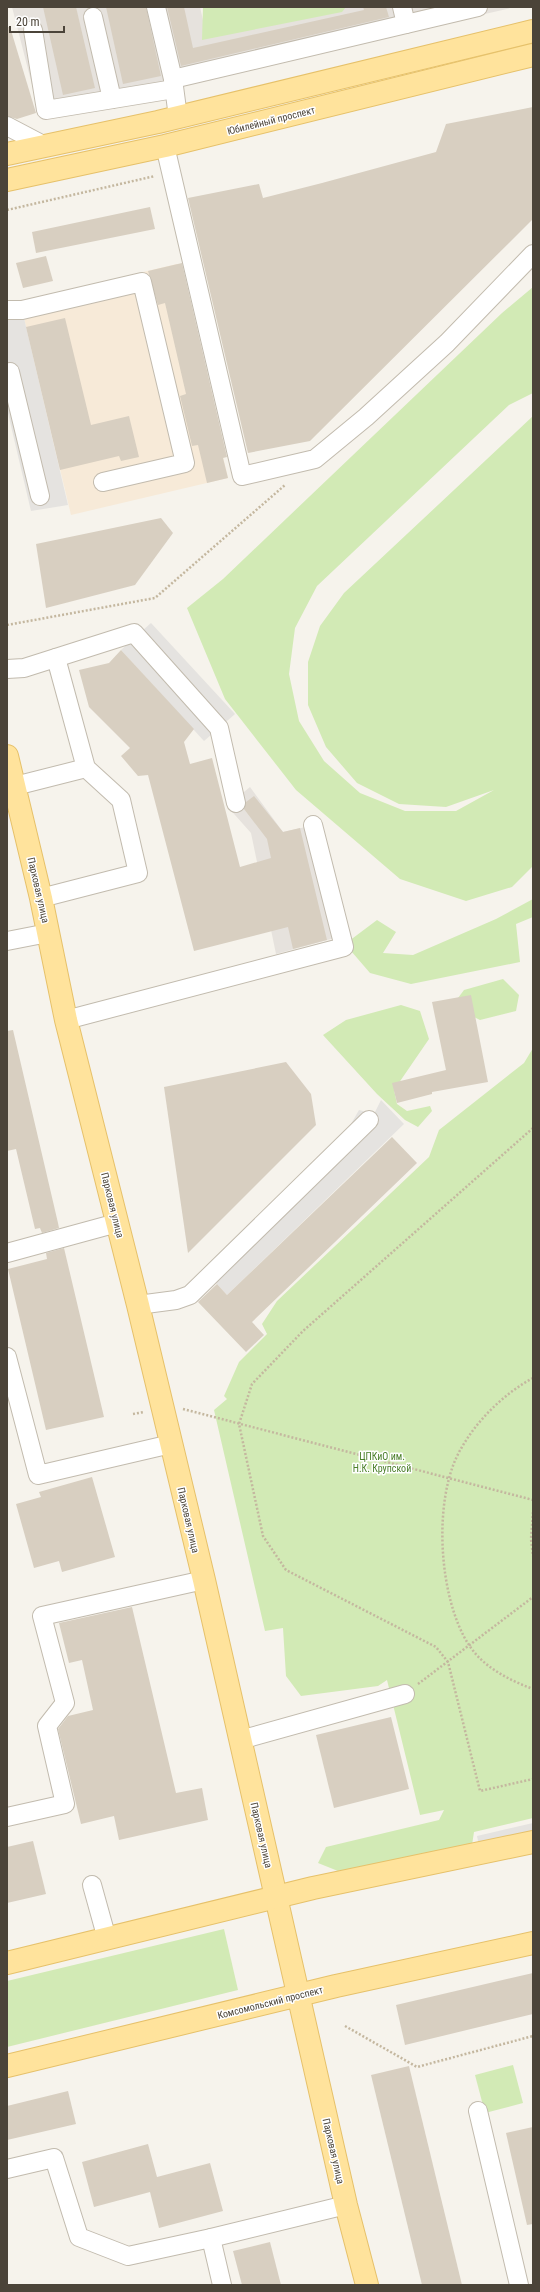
<svg xmlns="http://www.w3.org/2000/svg" width="540" height="2292" viewBox="0 0 540 2292" font-family="'Roboto Condensed',sans-serif">
	<style>
		.commercial { fill: #f7ead8 }
		.industrial { fill: #e6e2dd }
		.green { fill: #d2eab5 }
		.parking { fill: #e5e3e0 }
		.building { fill: #d8cfc1 }
		.lines { fill: none; stroke-linecap: round; stroke-linejoin: round }
		.minor-casing { stroke: #c2bbae; stroke-width: 20 }
		.major-casing { stroke: #e6c16a; stroke-width: 24 }
		.path { stroke: #c4b79f; stroke-width: 2.5; stroke-dasharray: 2 2; stroke-linecap: butt }
		.minor { stroke: #fff; stroke-width: 18 }
		.major { stroke: #ffe39c; stroke-width: 22 }
		.labels { text-anchor: middle; stroke-width: 3; stroke-linejoin: round; paint-order: stroke }
		.street-label { font-size: 10px; fill: #4b4439; stroke: #fff }
		.park-label { font-size: 10px; fill: #4a7f2a; stroke: #fff }
	</style>
	<rect width="100%" height="100%" fill="#f6f3ec"/>
	<!-- commercial -->
	<polygon class="commercial" points="177,264 228,478 71,515 20,301"/>
	<!-- industrial -->
	<g class="industrial">
		<polygon points="12,7 200,7 207,38 342,7 515,7 40,116"/>
		<polygon points="250,787 283,832 319,824 349,934 276,954 251,833 227,806"/>
	</g>
	<!-- green -->
	<g class="green">
		<polygon points="203,7 346,7 342,12 202,40"/>
		<polygon points="533,287 533,393 509,405 317,586 295,628 289,674 299,721 324,761 360,793 405,811 456,811 494,790 446,807 399,804 357,783 326,747 308,705 308,662 320,626 344,593 533,416 533,866 512,887 466,901 400,879 296,790 225,699 187,608 223,579 502,313"/>
		<polygon points="533,899 533,917 516,924 520,962 411,984 370,973 345,944 377,920 396,932 383,953 413,955 496,919"/>
		<polygon points="503,979 519,995 516,1011 480,1020 452,1006 464,990"/>
		<polygon points="401,1005 420,1011 429,1039 394,1090 397,1104 407,1111 430,1106 432,1111 418,1127 405,1120 377,1094 323,1035 346,1020"/>
		<polygon points="533,1048 533,1818 474,1832 472,1845 338,1871 318,1863 326,1847 439,1820 444,1810 420,1815 387,1680 378,1686 301,1696 286,1676 283,1628 265,1631 214,1410 227,1399 224,1396 239,1362 267,1334 262,1324 277,1301 429,1157 439,1130 524,1063"/>
		<polygon points="224,1929 238,1990 7,2047 7,1981"/>
		<polygon points="513,2065 523,2103 485,2113 475,2075"/>
	</g>
	<!-- parking -->
	<g class="parking">
		<polygon points="20,301 68,505 31,511 7,409 7,304"/>
		<polygon points="151,623 235,714 204,741 121,650"/>
		<polygon points="381,1100 404,1124 227,1295 205,1271 347,1131 359,1110 374,1114"/>
		<polygon points="533,1823 533,1842 481,1855 477,1836"/>
	</g>
	<!-- building -->
	<g class="building">
		<polygon points="43,7 76,7 95,88 63,95"/>
		<polygon points="106,7 146,7 161,76 123,84"/>
		<polygon points="167,7 184,7 193,48 364,10 363,7 386,7 389,17 181,66"/>
		<polygon points="7,27 10,27 36,113 17,119 7,116"/>
		<polygon points="533,107 533,219 310,441 248,453 188,198 259,184 263,198 322,183 436,152 446,124"/>
		<polygon points="150,207 155,229 36,253 32,232"/>
		<polygon points="46,256 53,281 23,288 16,263"/>
		<polygon points="182,263 227,457 223,458 228,478 207,483 198,445 192,446 180,396 186,394 165,303 158,305 148,271"/>
		<polygon points="65,318 91,425 129,416 139,457 121,461 119,456 60,470 26,327"/>
		<polygon points="161,518 173,533 135,585 46,608 36,544"/>
		<polygon points="121,650 194,729 184,742 190,764 212,758 240,867 271,858 267,839 244,809 246,802 254,796 283,832 300,828 327,940 293,949 288,927 194,951 148,775 138,776 121,756 130,748 89,707 79,670 109,663"/>
		<polygon points="471,995 488,1082 432,1092 432,1094 397,1103 392,1083 446,1070 432,1002"/>
		<polygon points="13,1030 58,1223 59,1228 42,1233 40,1228 35,1229 16,1149 7,1151 7,1031"/>
		<polygon points="286,1062 311,1094 316,1125 188,1253 164,1087"/>
		<polygon points="392,1137 417,1163 252,1322 264,1335 246,1352 198,1302 217,1284 227,1295"/>
		<polygon points="64,1248 104,1417 46,1430 8,1269 47,1259 46,1253"/>
		<polygon points="92,1477 115,1557 62,1572 59,1561 34,1568 16,1504 41,1497 39,1492"/>
		<polygon points="132,1607 176,1793 202,1788 208,1820 119,1840 114,1816 81,1824 58,1729 68,1716 93,1710 82,1660 69,1663 59,1623"/>
		<polygon points="391,1717 409,1789 334,1808 316,1735"/>
		<polygon points="33,1841 46,1894 7,1903 7,1847"/>
		<polygon points="533,1973 533,2014 405,2045 396,2005"/>
		<polygon points="409,2066 462,2285 422,2285 371,2075"/>
		<polygon points="68,2091 76,2124 7,2140 7,2106"/>
		<polygon points="533,2127 533,2224 527,2225 506,2133"/>
		<polygon points="148,2144 157,2177 210,2163 223,2211 159,2228 150,2192 94,2207 82,2162"/>
		<polygon points="270,2242 281,2285 242,2285 233,2251"/>
	</g>
	<g class="lines">
		<defs>
			<g id="minor">
				<polyline points="156,7 173,79"/>
				<polyline points="402,7 406,24"/>
				<polyline points="93,17 112,99"/>
				<polyline points="33,30 46,110 174,89"/>
				<polyline points="178,117 173,79 478,7"/>
				<polyline points="7,126 45,146"/>
				<polyline points="165,146 242,476 315,459 366,417 447,343 533,254"/>
				<polyline points="7,310 22,310 142,282 185,463 103,482"/>
				<polyline points="10,372 40,496"/>
				<polyline points="7,669 24,668 134,633 219,728 236,803"/>
				<polyline points="15,786 86,768"/>
				<polyline points="41,898 138,873 121,800 86,768 56,658"/>
				<polyline points="7,941 48,933"/>
				<polyline points="66,1020 344,947 313,825"/>
				<polyline points="7,1253 117,1223"/>
				<polyline points="138,1305 176,1300 190,1295 369,1120"/>
				<polyline points="7,1357 38,1475 171,1444"/>
				<polyline points="240,1740 405,1694"/>
				<polyline points="7,1817 65,1804 47,1726 65,1703 42,1616 204,1580"/>
				<polyline points="92,1885 107,1939"/>
				<polyline points="478,2111 519,2285"/>
				<polyline points="7,2169 54,2158 79,2237 128,2256 211,2238 222,2285"/>
				<polyline points="211,2238 346,2205"/>
			</g>
			<g id="major">
				<polyline points="7,154 158,122 533,31"/>
				<polyline points="7,180 165,146 533,55"/>
				<polyline points="7,756 41,898 66,1020 138,1305 204,1580 346,2205 367,2285"/>
				<polyline points="7,1963 313,1888 533,1842"/>
				<polyline points="7,2066 336,1986 533,1943"/>
			</g>
		</defs>
		<!-- minor casing -->
		<use href="#minor" class="minor-casing"/>
		<!-- major casing -->
		<use href="#major" class="major-casing"/>
		<!-- path -->
		<g class="path">
			<polyline points="7,210 155,176"/>
			<polyline points="7,625 155,598 285,485"/>
			<polyline points="533,1128 303,1331 252,1384 239,1424 263,1536 286,1570 436,1647 448,1662 480,1791 533,1779"/>
			<path d="M533 1378C505 1393 478 1419 462 1447 432 1495 438 1598 469 1645 483 1667 509 1680 533 1689"/>
			<polyline points="183,1409 533,1500"/>
			<polyline points="133,1414 144,1412"/>
			<polyline points="533,1512 531,1539 533,1556"/>
			<polyline points="418,1684 533,1597"/>
			<polyline points="345,2026 417,2067 533,2036"/>
		</g>
		<!-- minor -->
		<use href="#minor" class="minor"/>
		<!-- major -->
		<use href="#major" class="major"/>
	</g>
	<g class="labels">
		<!-- street labels -->
		<g class="street-label">
			<text transform="translate(271 120) rotate(-14)" y="4">Юбилейный проспект</text>
			<text transform="translate(39 890) rotate(77)" y="4">Парковая улица</text>
			<text transform="translate(113 1205) rotate(76)" y="4">Парковая улица</text>
			<text transform="translate(189 1520) rotate(77)" y="4">Парковая улица</text>
			<text transform="translate(262 1835) rotate(77)" y="4">Парковая улица</text>
			<text transform="translate(270 2002) rotate(-14)" y="4">Комсомольский проспект</text>
			<text transform="translate(334 2151) rotate(77)" y="4">Парковая улица</text>
		</g>
		<!-- park labels -->
		<g class="park-label">
			<text x="382" y="1460">ЦПКиО им.<tspan x="382" dy="12">Н.К. Крупской</tspan></text>
		</g>
	</g>
	<!-- border -->
	<rect width="540" height="2292" fill="none" stroke="#4b4439" stroke-width="16"/>
	<!-- scale -->
	<path d="M10 26v6h54v-6" fill="none" stroke="#4b4439" stroke-width="2"/>
	<text x="16" y="26" font-size="12" fill="#4b4439" stroke="#ffffff" stroke-width="3" paint-order="stroke">20 m</text>
</svg>
